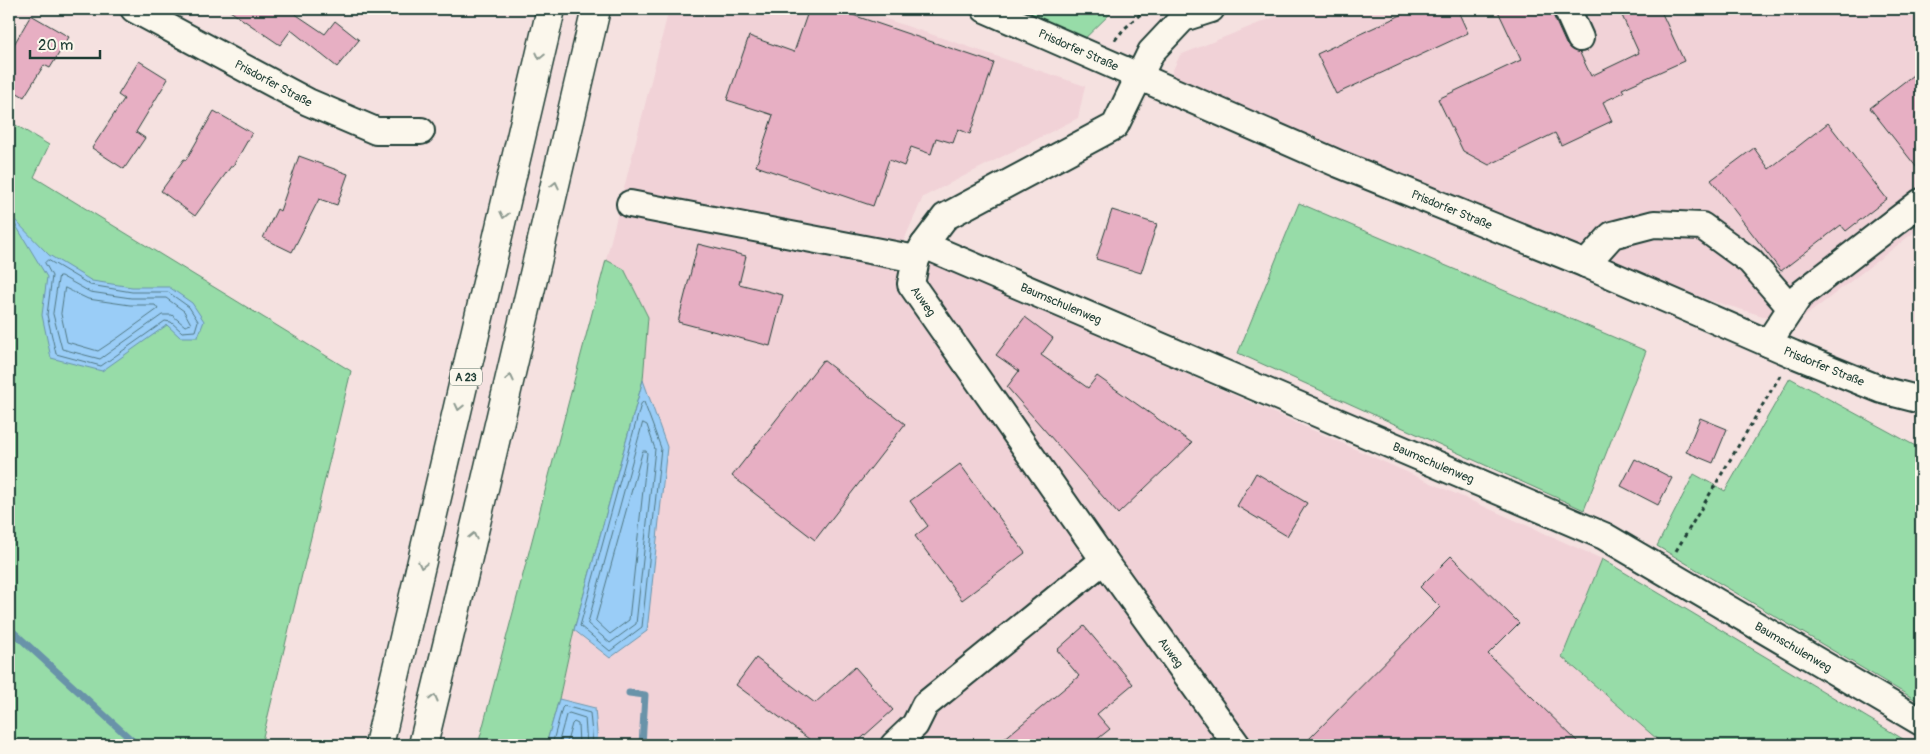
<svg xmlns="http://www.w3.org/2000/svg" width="1930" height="754" viewBox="0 0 1930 754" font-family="Pangolin,sans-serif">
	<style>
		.built { fill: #f1d2d7 }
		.green { fill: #97dca8; stroke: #5b8c6e }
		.water { fill: #9acdf7; stroke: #6993a9 }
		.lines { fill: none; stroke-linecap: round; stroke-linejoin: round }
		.shore { stroke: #507782; stroke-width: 1 }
		.stream { stroke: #6993a9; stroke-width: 7 }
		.building { fill: #e7afc3; stroke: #1f3d34 }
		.minor-casing { stroke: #1f3d34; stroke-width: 30 }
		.highway-casing { stroke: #1f3d34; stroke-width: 31 }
		.path { stroke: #1f3d34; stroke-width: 3; stroke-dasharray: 4 4; stroke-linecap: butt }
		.minor { stroke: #fbf7ec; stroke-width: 26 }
		.highway { stroke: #fbf7ec; stroke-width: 28 }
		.oneway { stroke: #8d9a90 }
		.labels { text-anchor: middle; stroke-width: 4.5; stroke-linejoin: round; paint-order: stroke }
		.shield { fill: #fbf7ec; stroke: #61756b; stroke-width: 1 }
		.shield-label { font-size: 11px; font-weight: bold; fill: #1f3d34 }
		.street-label { font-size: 12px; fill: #1f3d34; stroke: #fbf7ec }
	</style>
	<rect width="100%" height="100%" fill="#f5e1e0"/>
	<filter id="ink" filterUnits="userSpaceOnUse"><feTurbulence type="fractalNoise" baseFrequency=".02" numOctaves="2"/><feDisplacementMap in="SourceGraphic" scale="10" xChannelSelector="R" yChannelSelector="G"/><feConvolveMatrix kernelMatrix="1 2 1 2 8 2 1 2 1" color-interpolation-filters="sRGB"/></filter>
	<g filter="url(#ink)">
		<!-- built -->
		<g class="built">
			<polygon points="669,9 856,9 1085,86 1078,118 923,197 901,247 1602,559 1562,657 1664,745 598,745 595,708 559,699 574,630 610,658 667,447 643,380 648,317 624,269 606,260"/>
			<polygon points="1294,9 1921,9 1921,227 1794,325 1587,264 1163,91 1180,55"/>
		</g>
		<!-- green -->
		<g class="green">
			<polygon points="992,9 1115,9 1073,50"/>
			<polygon points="9,121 49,145 34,177 351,371 261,745 158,745 135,743 137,745 9,745"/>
			<polygon points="1299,203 1646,351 1584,510 1238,353"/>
			<polygon points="606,260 624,269 648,317 643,380 574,630 559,699 546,745 478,745"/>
			<polygon points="1790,378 1921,449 1921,703 1657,546 1694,474 1725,491"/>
			<polygon points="1602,559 1913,745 1664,745 1562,657"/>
		</g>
		<!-- water -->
		<g class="water">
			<polygon points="9,214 49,255 92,281 132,287 169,287 192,303 204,321 198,337 180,337 167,325 102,371 51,358 42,315 47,277"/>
			<polygon points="643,380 667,447 647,631 610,658 574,630"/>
			<polygon points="559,699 595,708 598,745 546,745"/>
		</g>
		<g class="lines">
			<!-- shore -->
			<g class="shore">
				<polygon points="48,260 90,285 132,292 168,292 189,307 198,321 195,331 182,332 171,322 165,321 101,366 56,354 47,315 52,276 45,263"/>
				<polygon points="59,276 61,276 90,292 131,298 166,298 184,311 191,324 185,326 172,315 162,315 100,359 62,349 53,314"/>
				<polygon points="65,288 88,299 130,305 155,305 158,309 119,337 98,351 67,342 61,314"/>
				<polygon points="644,402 661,448 642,627 610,651 580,626 641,404"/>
				<polygon points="643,423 647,425 655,449 636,624 610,643 588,624"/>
				<polygon points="643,451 646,451 647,453 629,620 610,634 596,621"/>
				<polyline points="552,745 562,708 564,706 590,713 593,745"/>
				<polyline points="558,745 566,715 569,713 585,718 587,745"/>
				<polyline points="566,745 572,724 574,722 578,724 579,745"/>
			</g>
			<!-- stream -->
			<g class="stream">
				<polyline points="9,628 137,745"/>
				<polyline points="629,693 645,695 642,745"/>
			</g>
		</g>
		<!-- building -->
		<g class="building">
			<polygon points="227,9 288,9 325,34 335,21 359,40 337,67 291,30 280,45"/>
			<polygon points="809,9 835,9 994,63 970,134 958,129 953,143 936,138 931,154 911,147 904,166 889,160 873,206 756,166 773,115 727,100 749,36 794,52"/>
			<polygon points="1414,9 1457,9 1468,33 1336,94 1317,54"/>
			<polygon points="1497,9 1552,9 1553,15 1566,44 1572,50 1580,53 1591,76 1639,53 1619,9 1660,9 1684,61 1622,89 1624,92 1603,102 1612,121 1561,145 1555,133 1489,165 1463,151 1438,99 1521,60"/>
			<polygon points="31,15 69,37 50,68 44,65 24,97 9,88 9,53"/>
			<polygon points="139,61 168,79 136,132 145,138 124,169 92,148 124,99 118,95"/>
			<polygon points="1921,69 1921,173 1870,108"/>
			<polygon points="214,111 252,133 233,166 232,165 195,216 161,191 184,159 186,160"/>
			<polygon points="1828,123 1887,199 1846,231 1841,225 1781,271 1711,180 1754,148 1769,169"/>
			<polygon points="299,156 348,174 337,205 319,199 292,252 263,238 277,209 280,211"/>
			<polygon points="1112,210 1157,224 1141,273 1096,259"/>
			<polygon points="698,244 746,256 739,284 783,295 770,346 678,322"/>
			<polygon points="1025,317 1053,338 1041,355 1088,388 1097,376 1192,443 1118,514 1007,387 1019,371 996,355"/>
			<polygon points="823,360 905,424 815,540 732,476"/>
			<polygon points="1700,418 1727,429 1713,463 1686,452"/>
			<polygon points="1635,459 1672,478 1658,505 1621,486"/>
			<polygon points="960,464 1025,553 962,600 915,536 928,526 910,501"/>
			<polygon points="1256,473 1307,503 1287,536 1237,506"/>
			<polygon points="1451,556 1519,623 1488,654 1581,745 1303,745 1440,607 1420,587"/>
			<polygon points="1084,626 1133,684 1097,714 1110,729 1090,745 997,745 1079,676 1057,650"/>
			<polygon points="756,658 815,703 855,667 893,710 854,745 817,745 736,685"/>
		</g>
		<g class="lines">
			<defs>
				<g id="minor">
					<path id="s1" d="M134 9 308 102 376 131H421"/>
					<path id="s2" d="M985 9 1339 164 1586 264 1793 354 1882 390 1921 400"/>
					<path id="s3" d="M1211 9 1183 18 1151 52 1115 126 945 217 924 245 916 259 911 284 1104 560 1237 745"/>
					<polyline points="1567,9 1580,38"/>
					<polyline points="630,204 916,259"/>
					<path id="s4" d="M924 245 1604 536 1921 722"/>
					<polyline points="1586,264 1612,235 1654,224 1702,226 1750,261 1791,308"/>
					<polyline points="1768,343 1799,296 1921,202"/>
					<polyline points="894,745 915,725 925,705 1104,560"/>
				</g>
				<g id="highway">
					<polyline points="379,745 551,9"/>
					<polyline points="423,745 458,600 596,9"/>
				</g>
			</defs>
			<!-- minor casing -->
			<use href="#minor" class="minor-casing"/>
			<!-- highway casing -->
			<use href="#highway" class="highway-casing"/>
			<!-- path -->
			<g class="path">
				<polyline points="1115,40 1124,29 1146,9"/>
				<polyline points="1676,551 1781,374"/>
			</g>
			<!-- minor -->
			<use href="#minor" class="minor"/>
			<!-- highway -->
			<use href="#highway" class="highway"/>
		</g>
		<!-- one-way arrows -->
		<defs><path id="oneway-chevron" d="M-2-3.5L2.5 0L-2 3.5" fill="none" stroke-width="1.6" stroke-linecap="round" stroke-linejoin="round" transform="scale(1.25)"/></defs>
		<g class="oneway">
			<use href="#oneway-chevron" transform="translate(540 56) rotate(103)"/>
			<use href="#oneway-chevron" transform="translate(555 185) rotate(-77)"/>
			<use href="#oneway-chevron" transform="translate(504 215) rotate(103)"/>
			<use href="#oneway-chevron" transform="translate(510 378) rotate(-77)"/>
			<use href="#oneway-chevron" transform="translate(459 407) rotate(103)"/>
			<use href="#oneway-chevron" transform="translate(473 536) rotate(-77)"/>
			<use href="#oneway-chevron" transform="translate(422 565) rotate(103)"/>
			<use href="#oneway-chevron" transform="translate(434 698) rotate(-76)"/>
		</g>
	</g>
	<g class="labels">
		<!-- shield labels -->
		<rect class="shield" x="450" y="368.5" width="32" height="17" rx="4"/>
		<g class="shield-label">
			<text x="466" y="381">A 23</text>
		</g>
		<!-- street labels -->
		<g class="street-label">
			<text dy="4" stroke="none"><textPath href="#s2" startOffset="102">Prisdorfer Straße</textPath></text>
			<text dy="4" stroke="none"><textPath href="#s1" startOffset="158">Prisdorfer Straße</textPath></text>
			<text dy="4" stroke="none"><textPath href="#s2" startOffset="508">Prisdorfer Straße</textPath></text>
			<text dy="4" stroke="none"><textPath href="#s3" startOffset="449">Auweg</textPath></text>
			<text dy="4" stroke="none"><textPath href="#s4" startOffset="149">Baumschulenweg</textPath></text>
			<text dy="4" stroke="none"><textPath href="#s2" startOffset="912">Prisdorfer Straße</textPath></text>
			<text dy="4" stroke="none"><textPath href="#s4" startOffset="554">Baumschulenweg</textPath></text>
			<text dy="4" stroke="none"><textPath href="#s4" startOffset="959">Baumschulenweg</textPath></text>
			<text dy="4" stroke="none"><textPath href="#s3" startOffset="879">Auweg</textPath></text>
		</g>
	</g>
	<!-- margin -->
	<rect width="1930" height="754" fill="none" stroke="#fbf7ec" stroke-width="30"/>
	<rect x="15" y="15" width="1900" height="724" fill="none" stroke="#1f3d34" stroke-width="2" filter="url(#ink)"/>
	<!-- scale -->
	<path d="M30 50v8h70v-8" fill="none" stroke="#1f3d34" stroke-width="2.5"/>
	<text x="38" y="50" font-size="15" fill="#1f3d34" stroke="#fbf7ec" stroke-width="4" paint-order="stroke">20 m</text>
</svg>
